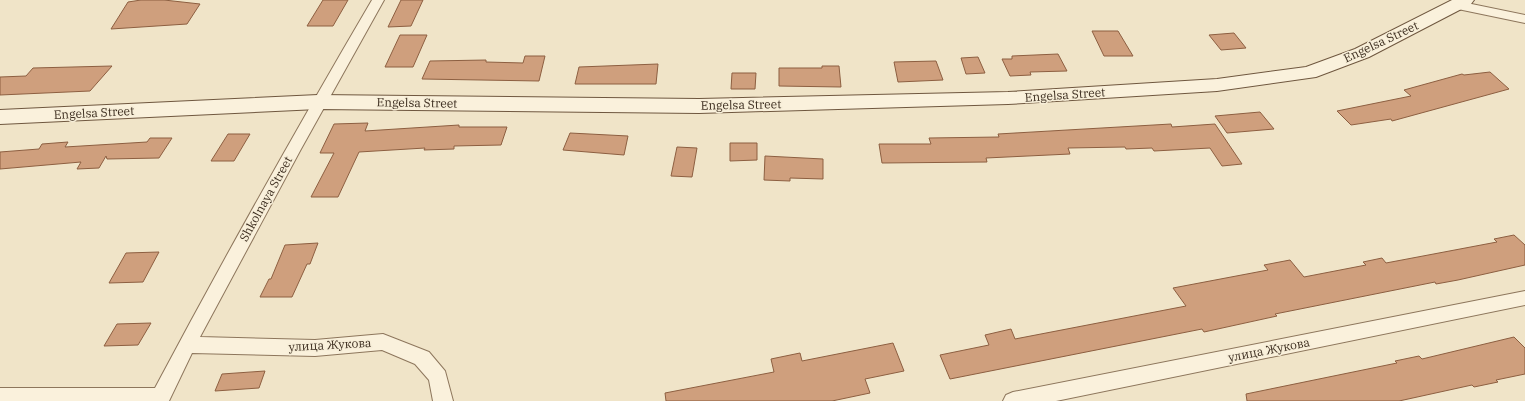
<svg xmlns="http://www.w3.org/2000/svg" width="1525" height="401" viewBox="0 0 1525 401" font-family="'IBM Plex Serif',serif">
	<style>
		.building { fill: #cf9f7d; stroke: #8d5f41 }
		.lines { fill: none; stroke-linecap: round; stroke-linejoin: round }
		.street-casing { stroke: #8d765c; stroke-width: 2 }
		.secondary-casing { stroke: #6f573f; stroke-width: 2 }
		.street { fill: #faf1dc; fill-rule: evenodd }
		.secondary { fill: #faf1dc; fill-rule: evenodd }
		.labels { text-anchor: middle; stroke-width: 3; stroke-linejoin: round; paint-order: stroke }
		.street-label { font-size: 12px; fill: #3d2e20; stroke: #f7eed8 }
	</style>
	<rect width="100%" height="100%" fill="#f0e4c8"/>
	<!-- building -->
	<g class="building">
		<polygon points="141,0 164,0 200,4 187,24 111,29 128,2"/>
		<polygon points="323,0 348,0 333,26 307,26"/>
		<polygon points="401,0 423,0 411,26 388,27"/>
		<polygon points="1092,31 1118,31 1133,56 1104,56"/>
		<polygon points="1234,33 1246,48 1221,50 1209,35"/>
		<polygon points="400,35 427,35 413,67 385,67"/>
		<polygon points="1058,54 1067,71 1030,72 1031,75 1010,76 1002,59 1012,59 1012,56"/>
		<polygon points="525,56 545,56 539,81 422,79 430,61 486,60 486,62 523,63"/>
		<polygon points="978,57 985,73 966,74 961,58"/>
		<polygon points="936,61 943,80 898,82 894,62"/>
		<polygon points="658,64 656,84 575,84 579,67"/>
		<polygon points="112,66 90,91 0,95 0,77 26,76 33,68"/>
		<polygon points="822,66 839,66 841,87 779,86 779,68 822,68"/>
		<polygon points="1490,72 1509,89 1392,121 1391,119 1351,125 1337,111 1411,96 1404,90 1462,74 1464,75"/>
		<polygon points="732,73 756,73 755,89 731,89"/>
		<polygon points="1260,112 1274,129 1227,133 1215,116"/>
		<polygon points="368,123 365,131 459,125 459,127 507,127 501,145 454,146 454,149 424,150 425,148 359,152 338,197 311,197 334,153 320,153 334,124"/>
		<polygon points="1171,124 1172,127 1215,124 1242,164 1222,166 1210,148 1154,151 1152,148 1126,149 1125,147 1068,148 1070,154 986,158 987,162 882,163 879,144 931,144 929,138 999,137 998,134"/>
		<polygon points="570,133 628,136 624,155 563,150"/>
		<polygon points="228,134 250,134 234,161 211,161"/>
		<polygon points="150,138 172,138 159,158 107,159 106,156 99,168 77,169 81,162 0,169 0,152 39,149 42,144 68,142 65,147 147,142"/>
		<polygon points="730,143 757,143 757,160 730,161"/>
		<polygon points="677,147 697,148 692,177 671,176"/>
		<polygon points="765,156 823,159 823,179 790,178 790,181 764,180"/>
		<polygon points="1514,235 1525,245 1525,265 1458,280 1436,284 1435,282 1275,314 1277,316 1204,332 1202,329 950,379 940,355 989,345 985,335 1011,329 1015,339 1186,306 1173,288 1268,270 1264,265 1290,260 1304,277 1366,265 1363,262 1382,258 1386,263 1497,242 1494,239"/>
		<polygon points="318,243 310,264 307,264 292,297 260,297 269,279 271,279 285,245"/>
		<polygon points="159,252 143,282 109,283 126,253"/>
		<polygon points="151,323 138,345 104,346 117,324"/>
		<polygon points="1514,337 1525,348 1525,374 1496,380 1498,382 1474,387 1472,385 1399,401 1247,401 1246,394 1397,363 1395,361 1419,356 1422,359"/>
		<polygon points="893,343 904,371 865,379 870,393 832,401 666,401 665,393 774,372 771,359 800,353 802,361"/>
		<polygon points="265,371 259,388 215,391 222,374"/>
	</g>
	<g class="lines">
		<defs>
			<g id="street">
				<path d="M372 0H384L301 149 200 337 315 340 383 334 429 352 445 371 453 401H433L429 380 415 364 382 350 315 356 192 353 169 401H0V388H155C224 258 297 128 372 0Z"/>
				<polygon points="1457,1 1525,15 1525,23 1453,8 1451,5"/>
				<polygon points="1525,291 1525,305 1056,401 1003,401 1006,395 1013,392"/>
			</g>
			<polygon id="secondary" points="1452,0 1474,0 1471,4 1369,57 1316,77 1217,91 1008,104 699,113 318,109 0,124 0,110 318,95 699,99 1008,92 1217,79 1306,67 1355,49"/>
		</defs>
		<!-- street casing -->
		<use href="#street" class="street-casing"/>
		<!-- secondary casing -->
		<use href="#secondary" class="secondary-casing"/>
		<!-- street -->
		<use href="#street" class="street"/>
		<!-- secondary -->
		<use href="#secondary" class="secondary"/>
	</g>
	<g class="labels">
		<!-- street labels -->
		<g class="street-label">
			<text transform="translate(1381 42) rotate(-25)" y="4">Engelsa Street</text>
			<text transform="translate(1065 95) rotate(-4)" y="4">Engelsa Street</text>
			<text transform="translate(417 103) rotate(1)" y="4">Engelsa Street</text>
			<text transform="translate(741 105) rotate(-1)" y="4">Engelsa Street</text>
			<text transform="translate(94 113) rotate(-3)" y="4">Engelsa Street</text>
			<text transform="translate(266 199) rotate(-61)" y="4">Shkolnaya Street</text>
			<text transform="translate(330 345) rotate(-3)" y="4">улица Жукова</text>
			<text transform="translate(1269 350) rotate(-11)" y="4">улица Жукова</text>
		</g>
	</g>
</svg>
